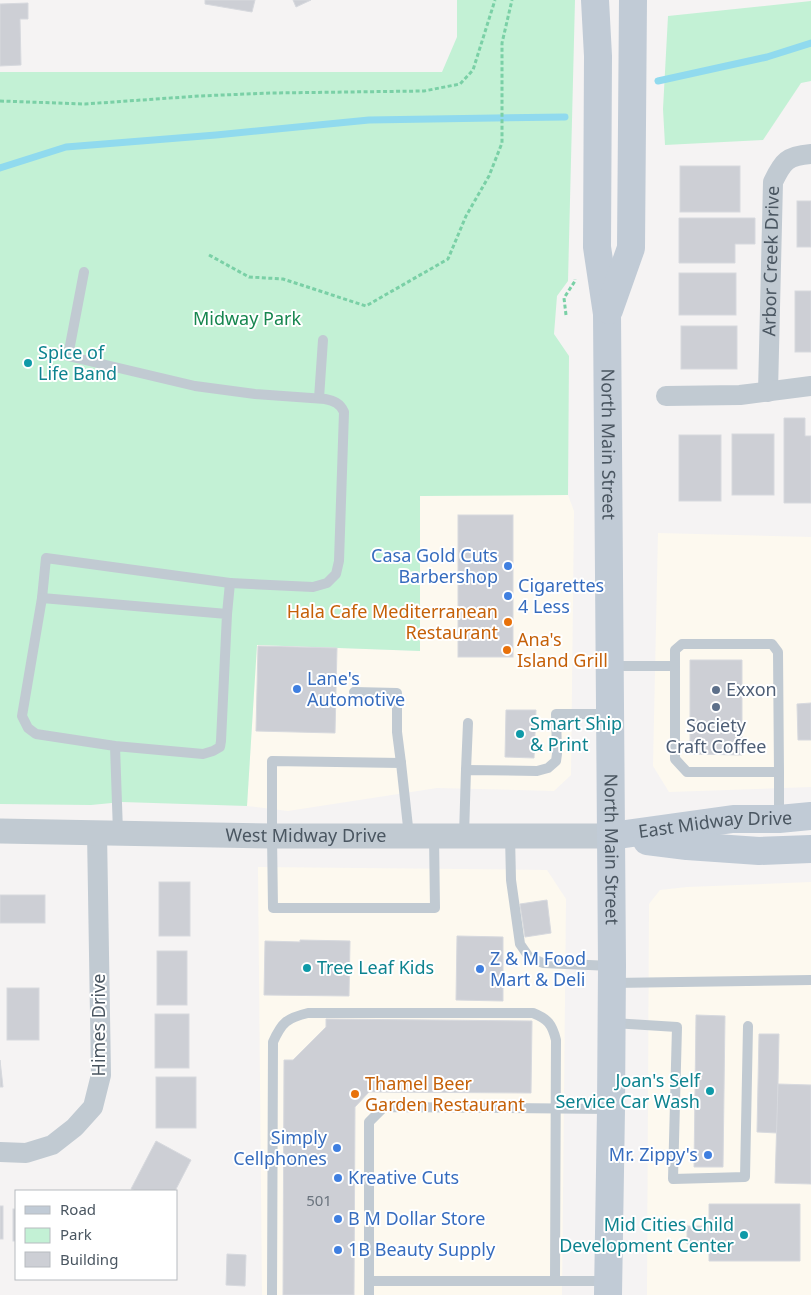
<svg xmlns="http://www.w3.org/2000/svg" width="811" height="1295" viewBox="0 0 811 1295" font-family="'Noto Sans',sans-serif">
	<style>
		.commercial { fill: #fdf9ef }
		.green { fill: #c3f1d5 }
		.lines { fill: none; stroke-linecap: round; stroke-linejoin: round }
		.stream { stroke: #90daee; stroke-width: 7 }
		.building { fill: #cdcfd5; stroke: #d7d9de }
		.path { stroke: #7ad0a6; stroke-width: 3; stroke-dasharray: 4 2.5; stroke-linecap: butt }
		.service { stroke: #c1cad2; stroke-width: 10 }
		.minor { stroke: #c1cad2; stroke-width: 20 }
		.tertiary { stroke: #c1cad2; stroke-width: 25 }
		.secondary { stroke: #c1cbd6; stroke-width: 28 }
		.culture-dot { fill: #0f9aa8; stroke: #fff; stroke-width: 2 }
		.shop-dot { fill: #3f7fe0; stroke: #fff; stroke-width: 2 }
		.food-dot { fill: #e8710a; stroke: #fff; stroke-width: 2 }
		.service-dot { fill: #5c6f8a; stroke: #fff; stroke-width: 2 }
		.labels { text-anchor: middle; stroke-width: 4; stroke-linejoin: round; paint-order: stroke }
		.number-label { font-size: 15px; fill: #6b747e }
		.street-label { font-size: 18px; fill: #4a5661; stroke: #fff }
		.park-label { font-size: 18px; fill: #17864f; stroke: #fff }
		.culture-label { font-size: 18px; fill: #0d838f; stroke: #fff; text-anchor: start }
		.shop-label { font-size: 18px; fill: #366cbe; stroke: #fff; text-anchor: start }
		.food-label { font-size: 18px; fill: #c56008; stroke: #fff; text-anchor: start }
		.service-label { font-size: 18px; fill: #4e5e75; stroke: #fff; text-anchor: start }
	</style>
	<rect width="100%" height="100%" fill="#f5f3f3"/>
	<!-- commercial -->
	<g class="commercial">
		<polygon points="420,495 568,495 574,511 571,775 554,791 437,788 288,811 247,806 257,645 420,651"/>
		<polygon points="658,533 811,537 811,787 669,792 653,766"/>
		<polygon points="258,867 547,870 566,899 562,1295 262,1295"/>
		<polygon points="811,882 811,1295 647,1295 649,904 660,890 687,887"/>
	</g>
	<!-- green -->
	<g class="green">
		<polygon points="457,0 575,0 568,281 557,296 554,334 569,356 568,495 420,496 420,651 257,645 247,806 122,802 91,805 0,804 0,72 442,72 457,37"/>
		<polygon points="811,1 811,81 801,83 763,140 665,145 663,109 668,16"/>
	</g>
	<g class="lines">
		<!-- stream -->
		<g class="stream">
			<polyline points="658,81 767,57 811,43"/>
			<polyline points="0,168 66,147 216,135 369,120 565,117"/>
		</g>
	</g>
	<!-- building -->
	<g class="building">
		<polygon points="205,0 255,0 252,12 205,4"/>
		<polygon points="293,0 311,0 296,7"/>
		<polygon points="28,3 28,19 20,19 21,65 0,66 0,4"/>
		<rect x="680" y="166" width="60" height="46"/>
		<rect x="797" y="201" width="14" height="46"/>
		<polygon points="679,218 755,218 755,244 735,244 735,263 679,263"/>
		<rect x="679" y="273" width="57" height="42"/>
		<rect x="795" y="291" width="16" height="61"/>
		<rect x="681" y="326" width="56" height="43"/>
		<polygon points="784,418 805,418 805,436 811,436 811,503 784,503"/>
		<rect x="732" y="434" width="42" height="61"/>
		<rect x="679" y="435" width="42" height="66"/>
		<rect x="458" y="515" width="55" height="142"/>
		<polygon points="258,646 337,648 335,733 256,731"/>
		<polygon points="690,660 742,660 742,755 690,754"/>
		<polygon points="811,703 811,740 798,740 797,704"/>
		<polygon points="506,710 536,710 534,758 505,757"/>
		<rect x="159" y="882" width="31" height="54"/>
		<rect x="0" y="895" width="45" height="28"/>
		<polygon points="547,900 551,933 525,937 520,904"/>
		<polygon points="457,936 503,937 503,1001 456,1000"/>
		<polygon points="300,940 350,941 349,996 264,995 265,941 300,942"/>
		<rect x="157" y="951" width="30" height="54"/>
		<rect x="7" y="988" width="32" height="52"/>
		<rect x="155" y="1014" width="34" height="54"/>
		<polygon points="696,1015 725,1016 723,1167 694,1167"/>
		<polygon points="326,1019 532,1021 531,1093 369,1092 355,1107 354,1295 283,1295 284,1060 293,1060 326,1027"/>
		<polygon points="759,1034 779,1034 777,1133 757,1132"/>
		<polygon points="0,1060 3,1087 0,1087"/>
		<rect x="156" y="1077" width="40" height="51"/>
		<polygon points="778,1084 811,1085 811,1184 775,1183"/>
		<polygon points="156,1141 191,1160 175,1191 136,1191 131,1189"/>
		<polygon points="709,1204 800,1204 800,1261 709,1261 709,1244 687,1244 687,1226 709,1226"/>
		<rect x="0" y="1206" width="3" height="33"/>
		<rect x="13" y="1209" width="3" height="32"/>
		<polygon points="227,1254 246,1255 245,1286 226,1285"/>
	</g>
	<g class="lines">
		<!-- path -->
		<g class="path">
			<polyline points="0,101 85,104 199,96 271,93 424,91 460,84 473,70 495,0"/>
			<polyline points="209,255 249,277 283,279 366,306 448,259 466,216 489,176 502,143 502,43 512,0"/>
			<polyline points="566,315 564,298 575,281 575,279"/>
		</g>
		<!-- service -->
		<g class="service">
			<path d="M84 272 68 356 195 386 255 394 325 399C334 401 340 403 344 412L339 561 336 574 327 583 313 587 230 583 227 614"/>
			<polyline points="319,398 323,340"/>
			<polyline points="42,598 46,558 230,583"/>
			<polyline points="611,666 675,666 675,759 687,772 779,772 779,819"/>
			<polyline points="675,666 675,650 682,644 772,644 778,652 779,772"/>
			<polyline points="354,692 397,693 397,732 401,763"/>
			<polyline points="115,746 203,754 213,751 220,747 221,741 227,614 42,598 22,716 28,728 36,734 115,746 118,832"/>
			<polyline points="466,770 468,723"/>
			<polyline points="464,835 466,770 537,771 548,768 556,761 557,754 556,714 609,714"/>
			<polyline points="409,836 401,763 272,761 272,836 273,908 435,908 434,836"/>
			<polyline points="510,836 511,880 520,944 529,957 543,963 611,966"/>
			<polyline points="613,983 811,980"/>
			<polyline points="613,1023 677,1027 673,1179 745,1177 748,1026"/>
			<polyline points="607,1281 369,1281 369,1122 384,1107 609,1109"/>
			<path d="M272 1295 273 1042C282 1022 287 1018 308 1013H533C548 1019 552 1024 556 1040L555 1281"/>
			<polyline points="369,1295 369,1281"/>
		</g>
		<!-- minor -->
		<g class="minor">
			<path id="s1" d="M768 392 773 182C783 161 787 156 811 154"/>
			<polyline points="666,396 740,395 811,386"/>
			<polyline points="0,1152 26,1153 52,1145 75,1127 93,1107 101,1075 97,832"/>
		</g>
		<!-- tertiary -->
		<path class="tertiary" id="s2" d="M0 831 272 836H611"/>
		<!-- secondary -->
		<g class="secondary">
			<path id="s3" d="M595 0 598 56 597 247 607 314 612 966 611 1109 608 1295"/>
			<polyline points="609,310 631,248 633,0"/>
			<path id="s4" d="M611 836 733 819H779L811 816"/>
			<polyline points="647,841 687,846 759,851 811,849"/>
		</g>
	</g>
	<!-- markers -->
	<g class="culture-dot">
		<circle cx="28" cy="363" r="5"/>
		<circle cx="520" cy="734" r="5"/>
		<circle cx="307" cy="968" r="5"/>
		<circle cx="710" cy="1091" r="5"/>
		<circle cx="744" cy="1235" r="5"/>
	</g>
	<g class="shop-dot">
		<circle cx="508" cy="566" r="5"/>
		<circle cx="508" cy="596" r="5"/>
		<circle cx="297" cy="689" r="5"/>
		<circle cx="480" cy="969" r="5"/>
		<circle cx="337" cy="1148" r="5"/>
		<circle cx="708" cy="1155" r="5"/>
		<circle cx="338" cy="1178" r="5"/>
		<circle cx="338" cy="1219" r="5"/>
		<circle cx="338" cy="1250" r="5"/>
	</g>
	<g class="food-dot">
		<circle cx="508" cy="622" r="5"/>
		<circle cx="507" cy="650" r="5"/>
		<circle cx="355" cy="1094" r="5"/>
	</g>
	<g class="service-dot">
		<circle cx="716" cy="690" r="5"/>
		<circle cx="716" cy="707" r="5"/>
	</g>
	<g class="labels">
		<!-- number labels -->
		<g class="number-label">
			<text x="319" y="1206">501</text>
		</g>
		<!-- street labels -->
		<g class="street-label">
			<text dy="6" stroke="none"><textPath href="#s1" startOffset="131">Arbor Creek Drive</textPath></text>
			<text dy="6" stroke="none"><textPath href="#s3" startOffset="445">North Main Street</textPath></text>
			<text dy="6" stroke="none"><textPath href="#s4" startOffset="105">East Midway Drive</textPath></text>
			<text dy="6" stroke="none"><textPath href="#s2" startOffset="306">West Midway Drive</textPath></text>
			<text dy="6" stroke="none"><textPath href="#s3" startOffset="850">North Main Street</textPath></text>
			<text transform="translate(99 1025) rotate(-90)" y="6">Himes Drive</text>
		</g>
		<!-- park labels -->
		<g class="park-label">
			<text x="247" y="325">Midway Park</text>
		</g>
		<!-- culture labels -->
		<g class="culture-label">
			<text x="38" y="359">Spice of<tspan x="38" dy="21">Life Band</tspan></text>
			<text x="530" y="730">Smart Ship<tspan x="530" dy="21">&amp; Print</tspan></text>
			<text x="317" y="974">Tree Leaf Kids</text>
			<text x="700" y="1087" text-anchor="end">Joan's Self<tspan x="700" dy="21">Service Car Wash</tspan></text>
			<text x="734" y="1231" text-anchor="end">Mid Cities Child<tspan x="734" dy="21">Development Center</tspan></text>
		</g>
		<!-- shop labels -->
		<g class="shop-label">
			<text x="498" y="562" text-anchor="end">Casa Gold Cuts<tspan x="498" dy="21">Barbershop</tspan></text>
			<text x="518" y="592">Cigarettes<tspan x="518" dy="21">4 Less</tspan></text>
			<text x="307" y="685">Lane's<tspan x="307" dy="21">Automotive</tspan></text>
			<text x="490" y="965">Z &amp; M Food<tspan x="490" dy="21">Mart &amp; Deli</tspan></text>
			<text x="327" y="1144" text-anchor="end">Simply<tspan x="327" dy="21">Cellphones</tspan></text>
			<text x="698" y="1161" text-anchor="end">Mr. Zippy's</text>
			<text x="348" y="1184">Kreative Cuts</text>
			<text x="348" y="1225">B M Dollar Store</text>
			<text x="348" y="1256">1B Beauty Supply</text>
		</g>
		<!-- food labels -->
		<g class="food-label">
			<text x="498" y="618" text-anchor="end">Hala Cafe Mediterranean<tspan x="498" dy="21">Restaurant</tspan></text>
			<text x="517" y="646">Ana's<tspan x="517" dy="21">Island Grill</tspan></text>
			<text x="365" y="1090">Thamel Beer<tspan x="365" dy="21">Garden Restaurant</tspan></text>
		</g>
		<!-- service labels -->
		<g class="service-label">
			<text x="726" y="696">Exxon</text>
			<text x="716" y="732" text-anchor="middle">Society<tspan x="716" dy="21">Craft Coffee</tspan></text>
		</g>
	</g>
	<!-- legend -->
	<rect x="15" y="1190" width="162" height="90" fill="#ffffff" stroke="#b7bbc0"/>
	<rect x="25" y="1206" width="25" height="8" fill="#c1cbd6" stroke="#b7bbc0"/>
	<text x="60" y="1215" font-size="15" fill="#4a5661">Road</text>
	<rect x="25" y="1228" width="25" height="15" fill="#c3f1d5" stroke="#b7bbc0"/>
	<text x="60" y="1240" font-size="15" fill="#4a5661">Park</text>
	<rect x="25" y="1252" width="25" height="15" fill="#cdcfd5" stroke="#b7bbc0"/>
	<text x="60" y="1265" font-size="15" fill="#4a5661">Building</text>
</svg>
